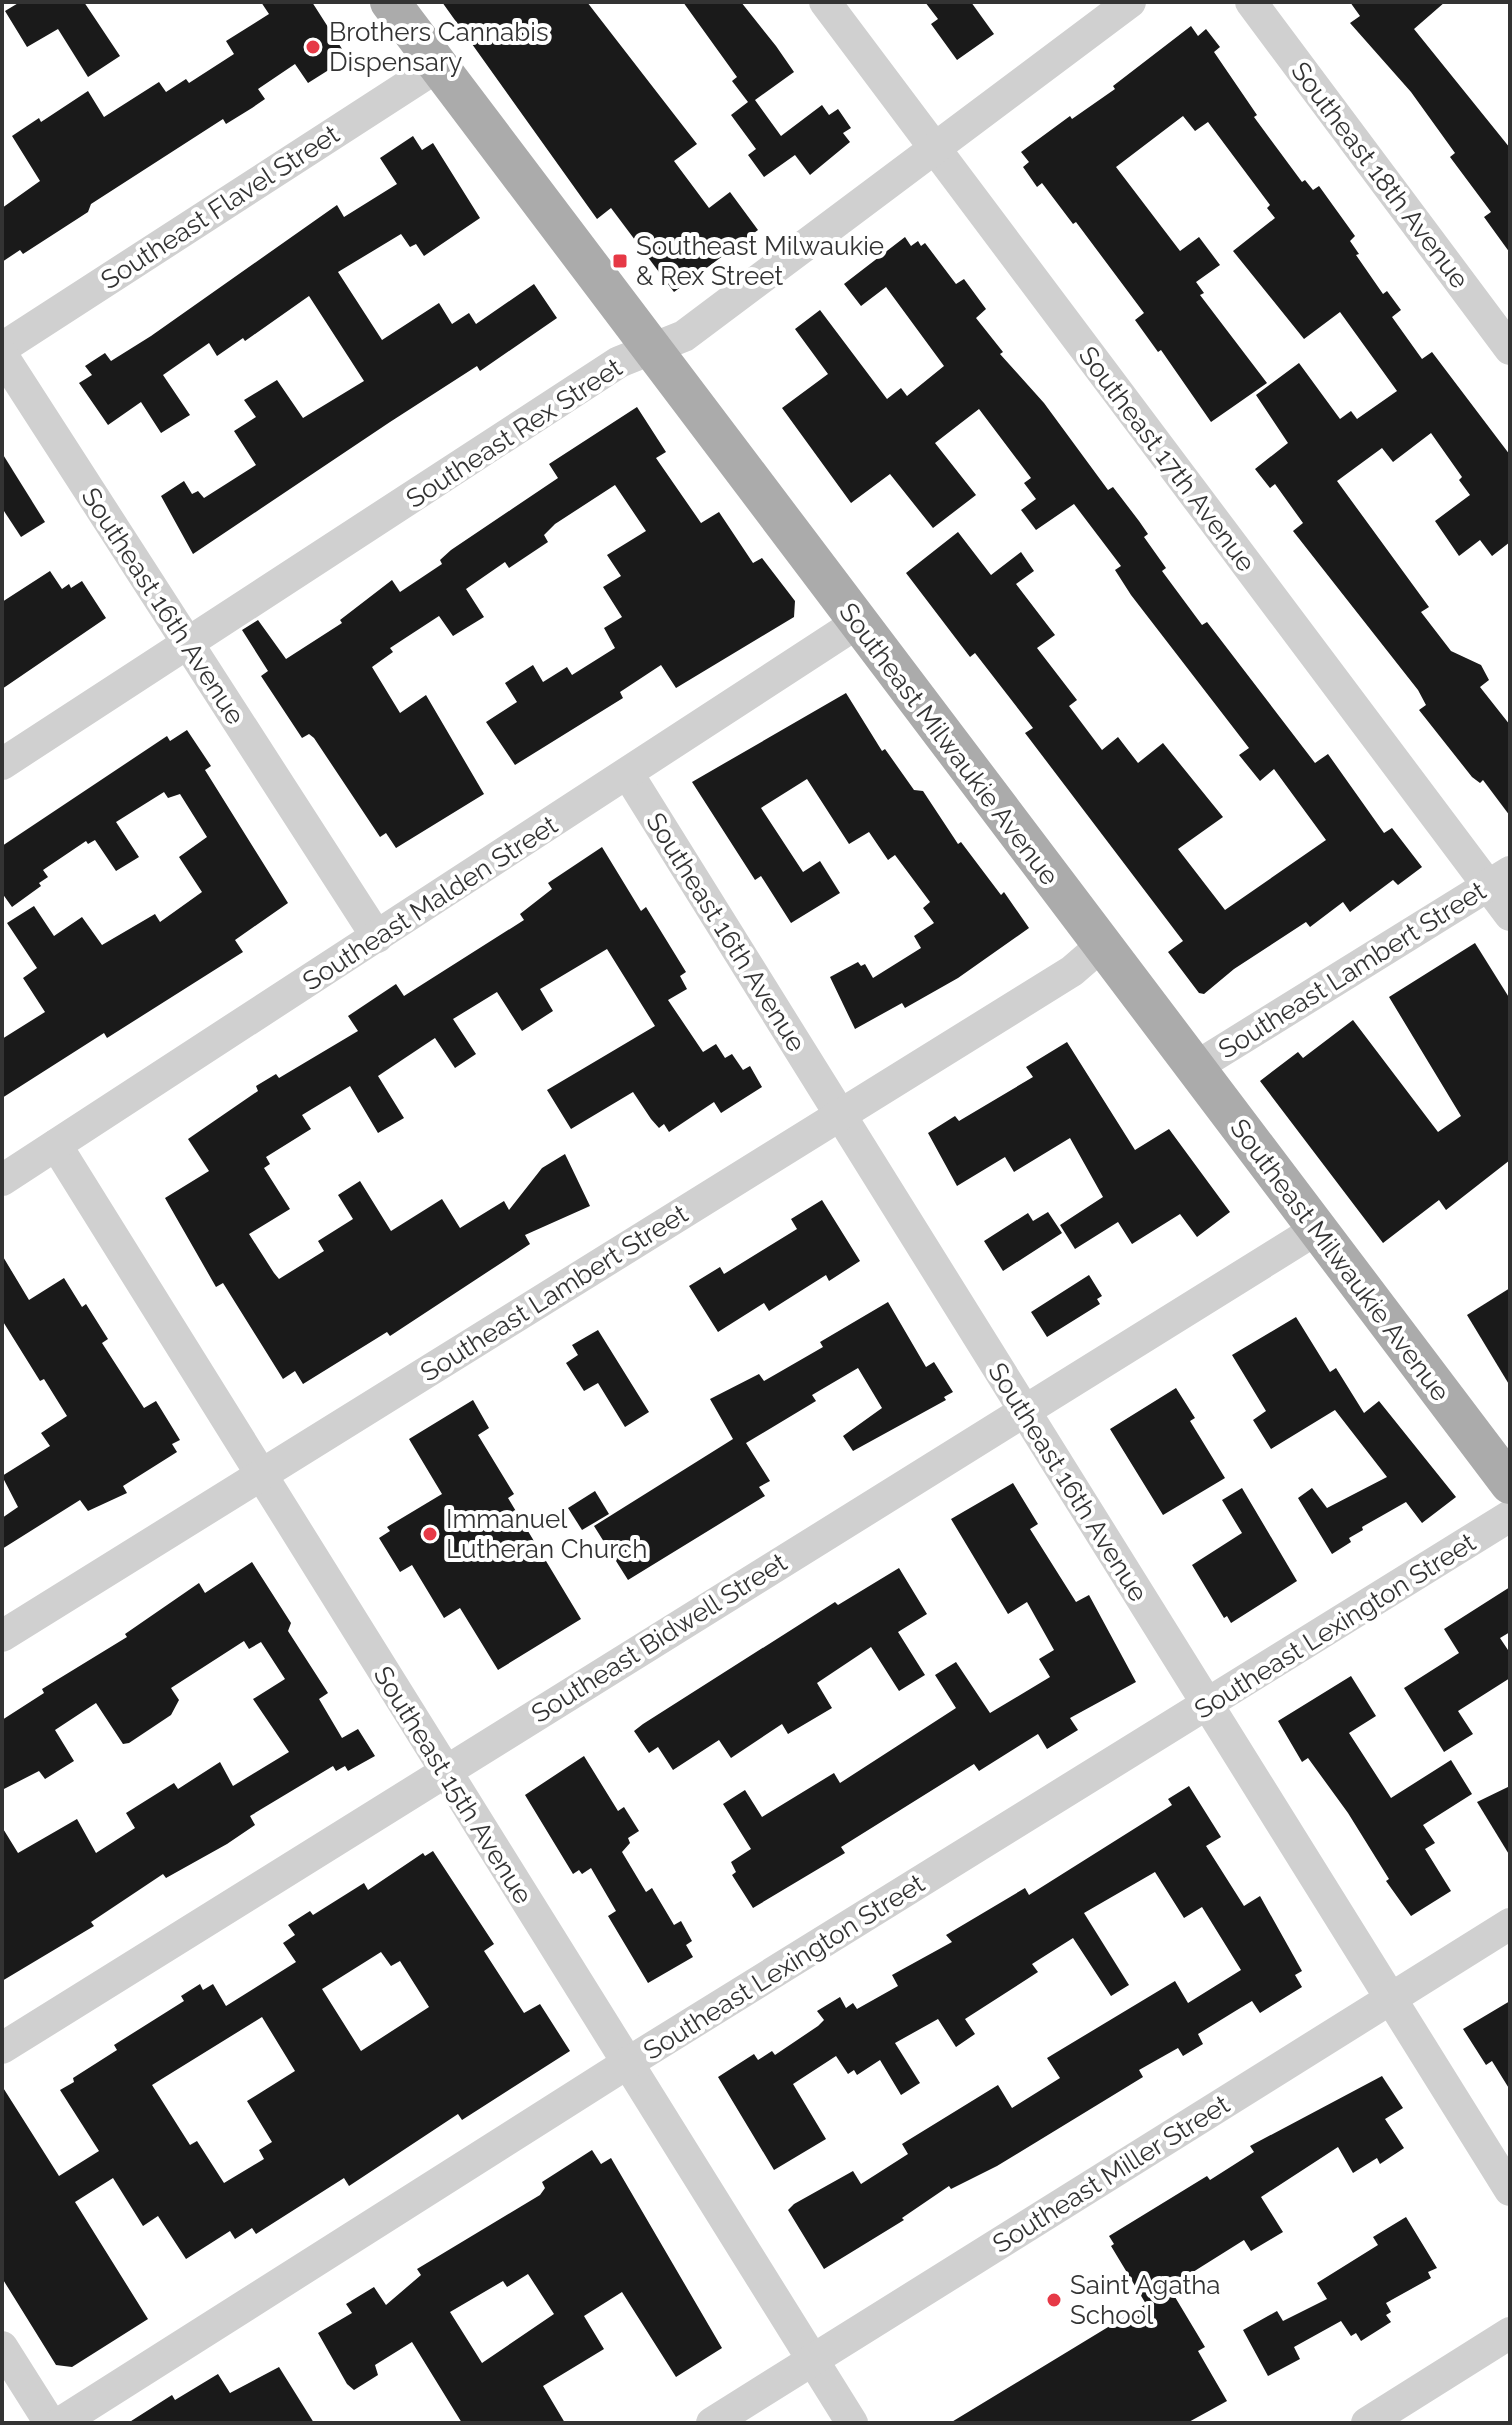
<svg xmlns="http://www.w3.org/2000/svg" width="1512" height="2425" viewBox="0 0 1512 2425" font-family="Raleway,sans-serif">
	<style>
		.building { fill: #1a1a1a; fill-rule: evenodd }
		.lines { fill: none; stroke-linecap: round; stroke-linejoin: round }
		.minor { stroke: #d0d0d0; stroke-width: 32 }
		.major { stroke: #ababab; stroke-width: 40 }
		.poi-dot { fill: #e63946; stroke: #fff; stroke-width: 3 }
		.labels { text-anchor: middle; stroke-width: 8; stroke-linejoin: round; paint-order: stroke }
		.poi-label { font-size: 26px; fill: #333; stroke: #fff; text-anchor: start }
		.street-label { font-size: 26px; fill: #333; stroke: #fff }
	</style>
	<rect width="100%" height="100%" fill="#fff"/>
	<!-- building -->
	<g class="building">
		<polygon points="20,2 84,2 120,56 88,77 58,29 27,47 5,11"/>
		<polygon points="261,2 312,2 344,52 331,60 335,66 308,83 295,64 258,89 265,99 252,108 226,124 223,119 91,204 88,212 23,254 20,250 2,262 2,208 40,181 12,136 39,118 41,122 88,91 104,117 159,82 166,92 186,79 189,83 234,54 226,41 269,14"/>
		<polygon points="442,2 587,2 697,144 674,161 709,208 730,192 758,230 674,292 611,208 597,219"/>
		<polygon points="683,2 741,2 776,46 794,72 755,100 781,136 822,105 829,115 838,109 851,128 843,133 850,142 810,175 795,155 764,177 748,155 756,149 731,115 748,102 732,81 737,77"/>
		<polygon points="925,2 971,2 994,34 957,60 931,24 938,19"/>
		<polygon points="1350,2 1445,2 1414,29 1510,148 1510,253 1484,217 1491,212 1450,157 1455,153 1411,92 1350,23 1360,16"/>
		<polygon points="1191,26 1198,36 1206,29 1220,47 1214,52 1257,115 1254,117 1302,182 1305,180 1313,190 1319,186 1355,236 1350,241 1359,254 1356,255 1383,294 1387,291 1401,310 1392,317 1422,359 1432,352 1510,455 1510,542 1492,556 1480,540 1459,556 1435,521 1470,495 1459,480 1462,477 1431,433 1393,462 1382,448 1337,481 1429,607 1421,612 1451,651 1481,665 1489,680 1480,687 1510,725 1510,816 1483,780 1480,783 1472,777 1419,710 1426,705 1418,690 1293,531 1303,523 1275,484 1270,488 1255,469 1288,443 1256,395 1299,363 1340,419 1351,411 1357,419 1397,391 1340,312 1304,339 1233,251 1275,218 1267,208 1270,205 1208,122 1195,131 1183,116 1116,167 1180,251 1199,237 1220,265 1196,282 1204,293 1200,295 1267,383 1211,422 1161,350 1158,352 1135,320 1144,313 1076,222 1073,224 1042,183 1037,187 1023,167 1029,162 1021,152 1070,116 1072,119 1115,89 1113,86"/>
		<polygon points="413,136 422,150 433,143 480,218 424,256 416,244 410,247 401,234 338,272 382,340 439,303 452,324 469,313 476,324 534,284 557,318 480,371 477,366 390,422 193,554 161,496 184,481 192,494 198,491 204,498 256,465 234,431 256,417 244,400 277,380 303,418 364,381 309,296 245,341 243,338 217,356 209,343 163,375 190,415 161,433 141,402 108,425 79,383 92,375 85,366 105,353 111,361 151,336 337,205 344,217 397,184 380,158"/>
		<polygon points="905,237 911,246 918,241 921,246 925,243 956,284 964,279 986,309 976,318 1003,352 1000,354 1044,403 1108,490 1113,487 1139,521 1148,534 1144,537 1166,568 1162,571 1202,625 1207,622 1315,763 1328,754 1384,833 1392,828 1422,867 1398,885 1393,880 1350,912 1343,902 1310,927 1306,922 1234,969 1204,994 1199,993 1168,952 1183,941 1025,733 1033,728 975,653 970,657 906,573 958,532 991,575 1021,552 1034,571 1016,584 1055,635 1037,648 1077,700 1069,706 1102,750 1118,737 1138,763 1163,743 1223,817 1178,849 1225,910 1326,840 1274,769 1260,781 1239,755 1249,748 1131,595 1115,570 1121,566 1074,504 1036,530 1021,510 1036,499 1024,483 1031,478 979,409 935,443 976,495 933,528 890,474 851,503 782,408 828,374 795,329 820,310 887,399 901,388 907,396 944,366 886,287 861,306 844,284"/>
		<polygon points="637,407 666,452 656,458 701,523 719,512 753,563 762,558 795,601 794,617 676,688 661,665 620,692 623,698 515,765 486,722 517,702 505,683 533,665 543,682 567,667 572,675 615,648 604,628 622,617 603,587 621,576 607,555 646,531 615,485 555,524 544,535 548,542 509,568 505,562 466,589 484,617 453,636 439,616 390,648 393,652 372,667 400,713 426,695 484,794 396,848 386,833 380,837 314,738 309,734 302,738 261,676 268,671 242,630 258,620 286,659 342,623 340,620 392,580 400,592 442,564 440,560 451,550 558,478 549,464"/>
		<polygon points="2,453 45,522 21,537 2,508"/>
		<polygon points="50,571 62,589 69,584 71,588 82,581 106,618 2,689 2,602"/>
		<polygon points="846,693 882,751 885,749 914,790 923,791 958,844 961,842 1001,895 1004,892 1029,928 958,978 905,1008 902,1003 855,1029 830,977 858,962 861,966 865,964 873,978 921,948 914,936 934,923 923,908 930,902 895,855 888,860 869,832 849,844 807,779 761,808 803,872 820,861 840,893 791,923 761,876 755,880 692,782"/>
		<polygon points="187,730 211,766 205,770 288,903 235,940 243,952 107,1038 104,1033 2,1098 2,1039 45,1012 23,978 37,968 7,923 34,906 54,936 82,917 102,945 155,914 160,922 202,892 179,857 207,837 180,794 168,798 164,792 116,822 139,857 116,871 95,840 88,844 86,841 43,870 48,877 39,883 41,886 12,907 2,893 2,846 167,736 170,741"/>
		<polygon points="602,847 641,911 646,907 686,972 680,976 687,989 668,1000 703,1052 716,1044 725,1058 732,1054 743,1070 750,1066 762,1087 721,1113 714,1102 669,1132 664,1124 659,1128 651,1119 633,1092 571,1129 547,1090 655,1026 607,949 540,989 553,1011 522,1031 497,992 453,1019 476,1054 455,1068 435,1038 378,1076 404,1118 378,1133 350,1086 302,1115 311,1129 266,1157 270,1164 264,1168 290,1209 249,1234 274,1273 279,1279 324,1251 318,1241 353,1219 338,1195 360,1181 391,1231 442,1199 460,1228 504,1201 509,1210 542,1168 565,1154 590,1206 525,1235 530,1244 390,1336 387,1332 303,1384 295,1371 283,1379 223,1283 216,1287 165,1198 209,1171 188,1139 258,1091 256,1086 276,1074 279,1078 358,1031 348,1016 396,984 404,996 524,920 520,914 552,889 548,883"/>
		<polygon points="1475,943 1510,999 1510,1160 1446,1210 1439,1200 1383,1243 1260,1081 1298,1052 1303,1058 1353,1020 1438,1132 1461,1116 1389,997"/>
		<polygon points="1067,1042 1135,1150 1169,1129 1230,1212 1197,1237 1180,1214 1132,1244 1118,1222 1075,1249 1060,1225 1103,1197 1070,1138 1014,1172 1005,1157 957,1186 928,1133 955,1116 959,1121 1033,1077 1026,1067"/>
		<polygon points="822,1200 860,1261 829,1281 826,1275 769,1311 764,1303 718,1332 689,1286 720,1267 724,1274 797,1229 791,1219"/>
		<polygon points="1048,1212 1062,1233 1003,1271 984,1241 1028,1213 1033,1221"/>
		<polygon points="2,1255 29,1300 64,1278 82,1307 86,1304 108,1339 102,1343 144,1408 156,1401 180,1440 172,1444 177,1452 123,1486 127,1493 88,1511 80,1500 2,1549 2,1518 18,1507 2,1476 50,1446 41,1433 67,1416 44,1379 40,1381 2,1320"/>
		<polygon points="1089,1275 1102,1296 1097,1299 1100,1304 1047,1337 1031,1312"/>
		<polygon points="1510,1288 1510,1386 1467,1315"/>
		<polygon points="888,1302 926,1367 934,1362 953,1392 944,1397 946,1400 853,1451 843,1436 882,1408 858,1368 812,1395 816,1401 746,1443 770,1481 759,1487 765,1496 628,1580 594,1526 733,1439 710,1399 759,1374 764,1381 823,1347 820,1342"/>
		<polygon points="1296,1317 1330,1372 1336,1368 1364,1413 1379,1401 1456,1497 1422,1523 1406,1502 1362,1527 1363,1530 1349,1538 1351,1542 1332,1554 1298,1498 1312,1488 1327,1508 1387,1477 1335,1410 1271,1449 1253,1420 1266,1411 1232,1355"/>
		<polygon points="598,1330 649,1412 625,1427 598,1383 584,1391 566,1363 578,1355 572,1345"/>
		<polygon points="1176,1388 1195,1418 1190,1421 1225,1478 1163,1515 1110,1429"/>
		<polygon points="473,1400 489,1428 478,1435 514,1494 508,1498 581,1619 498,1670 460,1608 444,1618 412,1565 400,1572 379,1538 390,1531 387,1527 442,1494 409,1439"/>
		<polygon points="1013,1483 1038,1524 1030,1529 1076,1602 1089,1595 1136,1682 1070,1718 1078,1730 1047,1749 1038,1734 979,1771 974,1764 841,1847 845,1853 753,1908 732,1875 736,1872 731,1862 751,1849 723,1804 745,1790 762,1817 834,1773 840,1783 956,1708 935,1675 956,1662 990,1713 1050,1677 1039,1659 1054,1650 1027,1602 1008,1614 951,1519"/>
		<polygon points="1242,1488 1297,1581 1231,1623 1227,1616 1224,1618 1192,1565 1242,1533 1222,1500"/>
		<polygon points="595,1491 609,1514 582,1530 568,1508"/>
		<polygon points="252,1562 291,1623 288,1631 328,1693 319,1699 342,1738 358,1729 375,1756 348,1771 345,1766 336,1771 333,1766 250,1816 255,1825 227,1844 166,1878 163,1874 91,1922 94,1926 2,1981 2,1827 18,1853 77,1819 96,1853 135,1828 126,1813 174,1783 178,1789 220,1762 233,1786 289,1752 253,1699 285,1679 261,1642 249,1649 244,1641 171,1688 179,1700 171,1715 129,1743 123,1744 96,1703 55,1730 74,1761 45,1779 39,1771 2,1790 2,1720 44,1693 42,1689 127,1637 125,1634 199,1583 205,1593"/>
		<polygon points="899,1568 927,1614 898,1632 925,1675 899,1691 871,1647 817,1683 832,1708 788,1734 782,1724 731,1758 719,1740 673,1770 658,1747 649,1753 634,1731 643,1724 835,1602 838,1605"/>
		<polygon points="1510,1587 1510,1632 1500,1638 1510,1653 1510,1678 1458,1711 1473,1734 1444,1752 1404,1688 1459,1653 1444,1629"/>
		<polygon points="1351,1676 1376,1716 1349,1733 1391,1798 1451,1760 1472,1794 1423,1825 1435,1843 1425,1849 1451,1891 1411,1916 1386,1881 1389,1879 1348,1813 1308,1758 1302,1762 1278,1721"/>
		<polygon points="584,1756 618,1811 624,1807 639,1831 628,1838 630,1843 622,1852 646,1892 652,1888 674,1925 681,1921 692,1941 686,1945 693,1957 648,1983 608,1916 616,1911 591,1868 582,1874 579,1870 573,1874 525,1795"/>
		<polygon points="1189,1786 1221,1837 1206,1846 1244,1906 1260,1896 1302,1971 1295,1975 1302,1987 1260,2013 1252,2001 1237,2010 1198,2034 1203,2044 1183,2056 1178,2048 1139,2070 1143,2077 997,2166 951,2189 949,2186 902,2218 904,2220 824,2269 788,2210 794,2204 853,2171 861,2184 908,2154 902,2144 998,2085 1012,2108 1060,2078 1047,2058 1175,1981 1188,2003 1241,1970 1202,1907 1184,1918 1155,1872 1084,1913 1129,1985 1111,1996 1073,1938 1032,1964 1038,1972 965,2019 975,2034 956,2047 938,2019 895,2043 920,2083 901,2095 880,2060 857,2075 854,2070 848,2074 836,2056 793,2084 826,2139 774,2170 718,2077 754,2054 758,2060 772,2051 775,2055 818,2026 824,2020 817,2011 840,1997 846,2008 853,2003 857,2009 898,1986 892,1975 952,1942 946,1935 1025,1888 1029,1895 1172,1805 1168,1799"/>
		<polygon points="1510,1786 1510,1856 1477,1802"/>
		<path d="M433 1851 494 1944 484 1951 524 2013 540 2004 570 2051 462 2120 458 2114 349 2186 344 2178 256 2234 252 2228 235 2239 230 2231 186 2259 158 2216 143 2226 113 2178 75 2202 148 2319 72 2367 56 2365 2 2278V2086L59 2176 99 2151 60 2090 74 2082 73 2078 117 2050 114 2045 184 2001 181 1996 200 1984 203 1990 213 1984 226 2006 296 1962 283 1943 295 1935 288 1925 310 1911 313 1915 364 1883 368 1890 423 1853 425 1856ZM381 1952 391 1966 400 1961 429 2007 361 2051 322 1989ZM262 2017 295 2071 247 2101 272 2142 259 2150 264 2159 224 2183 197 2141 190 2145 152 2085Z"/>
		<polygon points="1510,2001 1510,2090 1492,2061 1486,2065 1463,2029"/>
		<polygon points="1382,2076 1403,2108 1385,2119 1404,2148 1380,2164 1377,2158 1353,2173 1338,2147 1261,2197 1283,2232 1251,2251 1244,2240 1169,2287 1205,2347 1198,2351 1227,2401 1187,2423 950,2423 1146,2304 1111,2246 1114,2244 1109,2236 1207,2176 1210,2180 1254,2152 1250,2146"/>
		<path d="M592 2150 601 2164 611 2158 722 2348 676 2377 622 2292 584 2316 604 2349 543 2386 565 2423H462L412 2342 375 2365 378 2375 354 2390 347 2384 318 2333 352 2313 346 2304 374 2287 386 2305 421 2275 417 2269 540 2195 545 2188 542 2182ZM528 2274 554 2314 482 2363 450 2312 503 2281 507 2287Z"/>
		<polygon points="1406,2217 1437,2268 1428,2272 1431,2278 1386,2303 1391,2312 1386,2315 1391,2322 1361,2341 1356,2333 1351,2336 1341,2321 1294,2347 1300,2359 1268,2376 1243,2330 1277,2311 1283,2321 1327,2299 1317,2283 1378,2245 1373,2237"/>
		<polygon points="279,2367 314,2423 128,2423 172,2395 175,2400 218,2374 230,2393"/>
	</g>
	<g class="lines">
		<!-- minor -->
		<g class="minor">
			<polyline points="825,2 1510,915"/>
			<polyline points="1251,2 1510,349"/>
			<polyline points="2,348 438,66"/>
			<polyline points="2,355 377,937"/>
			<polyline points="2,764 619,362 684,336 1130,2"/>
			<polyline points="628,774 1510,2190"/>
			<polyline points="1194,1068 1510,872"/>
			<polyline points="56,1145 852,2423"/>
			<polyline points="2,1180 857,623"/>
			<polyline points="2,1636 1072,971 1102,945"/>
			<polyline points="2,2048 1317,1229"/>
			<polyline points="2,2347 50,2423"/>
			<polyline points="60,2423 626,2064 1510,1516"/>
			<polyline points="712,2423 1510,1924"/>
			<polyline points="1367,2423 1510,2333"/>
		</g>
		<!-- major -->
		<polyline class="major" points="390,2 1510,1484"/>
	</g>
	<!-- markers -->
	<g class="poi-dot">
		<circle cx="313" cy="47" r="8"/>
		<rect x="612" y="253" width="16" height="16" rx="4"/>
		<circle cx="430" cy="1534" r="8"/>
		<circle cx="1054" cy="2300" r="8"/>
	</g>
	<g class="labels">
		<!-- poi labels -->
		<g class="poi-label">
			<text x="329" y="41">Brothers Cannabis<tspan x="329" dy="30">Dispensary</tspan></text>
			<text x="636" y="255">Southeast Milwaukie<tspan x="636" dy="30">&amp; Rex Street</tspan></text>
			<text x="446" y="1528">Immanuel<tspan x="446" dy="30">Lutheran Church</tspan></text>
			<text x="1070" y="2294">Saint Agatha<tspan x="1070" dy="30">School</tspan></text>
		</g>
		<!-- street labels -->
		<g class="street-label">
			<text transform="translate(1380 175) rotate(53)" y="9">Southeast 18th Avenue</text>
			<text transform="translate(220 207) rotate(-33)" y="9">Southeast Flavel Street</text>
			<text transform="translate(514 433) rotate(-33)" y="9">Southeast Rex Street</text>
			<text transform="translate(1167 459) rotate(53)" y="9">Southeast 17th Avenue</text>
			<text transform="translate(163 606) rotate(57)" y="9">Southeast 16th Avenue</text>
			<text transform="translate(949 744) rotate(53)" y="9">Southeast Milwaukie Avenue</text>
			<text transform="translate(430 903) rotate(-33)" y="9">Southeast Malden Street</text>
			<text transform="translate(726 932) rotate(58)" y="9">Southeast 16th Avenue</text>
			<text transform="translate(1352 970) rotate(-32)" y="9">Southeast Lambert Street</text>
			<text transform="translate(1340 1260) rotate(53)" y="9">Southeast Milwaukie Avenue</text>
			<text transform="translate(554 1293) rotate(-32)" y="9">Southeast Lambert Street</text>
			<text transform="translate(1068 1482) rotate(58)" y="9">Southeast 16th Avenue</text>
			<text transform="translate(1335 1626) rotate(-32)" y="9">Southeast Lexington Street</text>
			<text transform="translate(659 1638) rotate(-32)" y="9">Southeast Bidwell Street</text>
			<text transform="translate(453 1785) rotate(58)" y="9">Southeast 15th Avenue</text>
			<text transform="translate(784 1967) rotate(-32)" y="9">Southeast Lexington Street</text>
			<text transform="translate(1111 2174) rotate(-32)" y="9">Southeast Miller Street</text>
		</g>
	</g>
	<!-- border -->
	<rect width="1512" height="2425" fill="none" stroke="#333333" stroke-width="8"/>
</svg>
